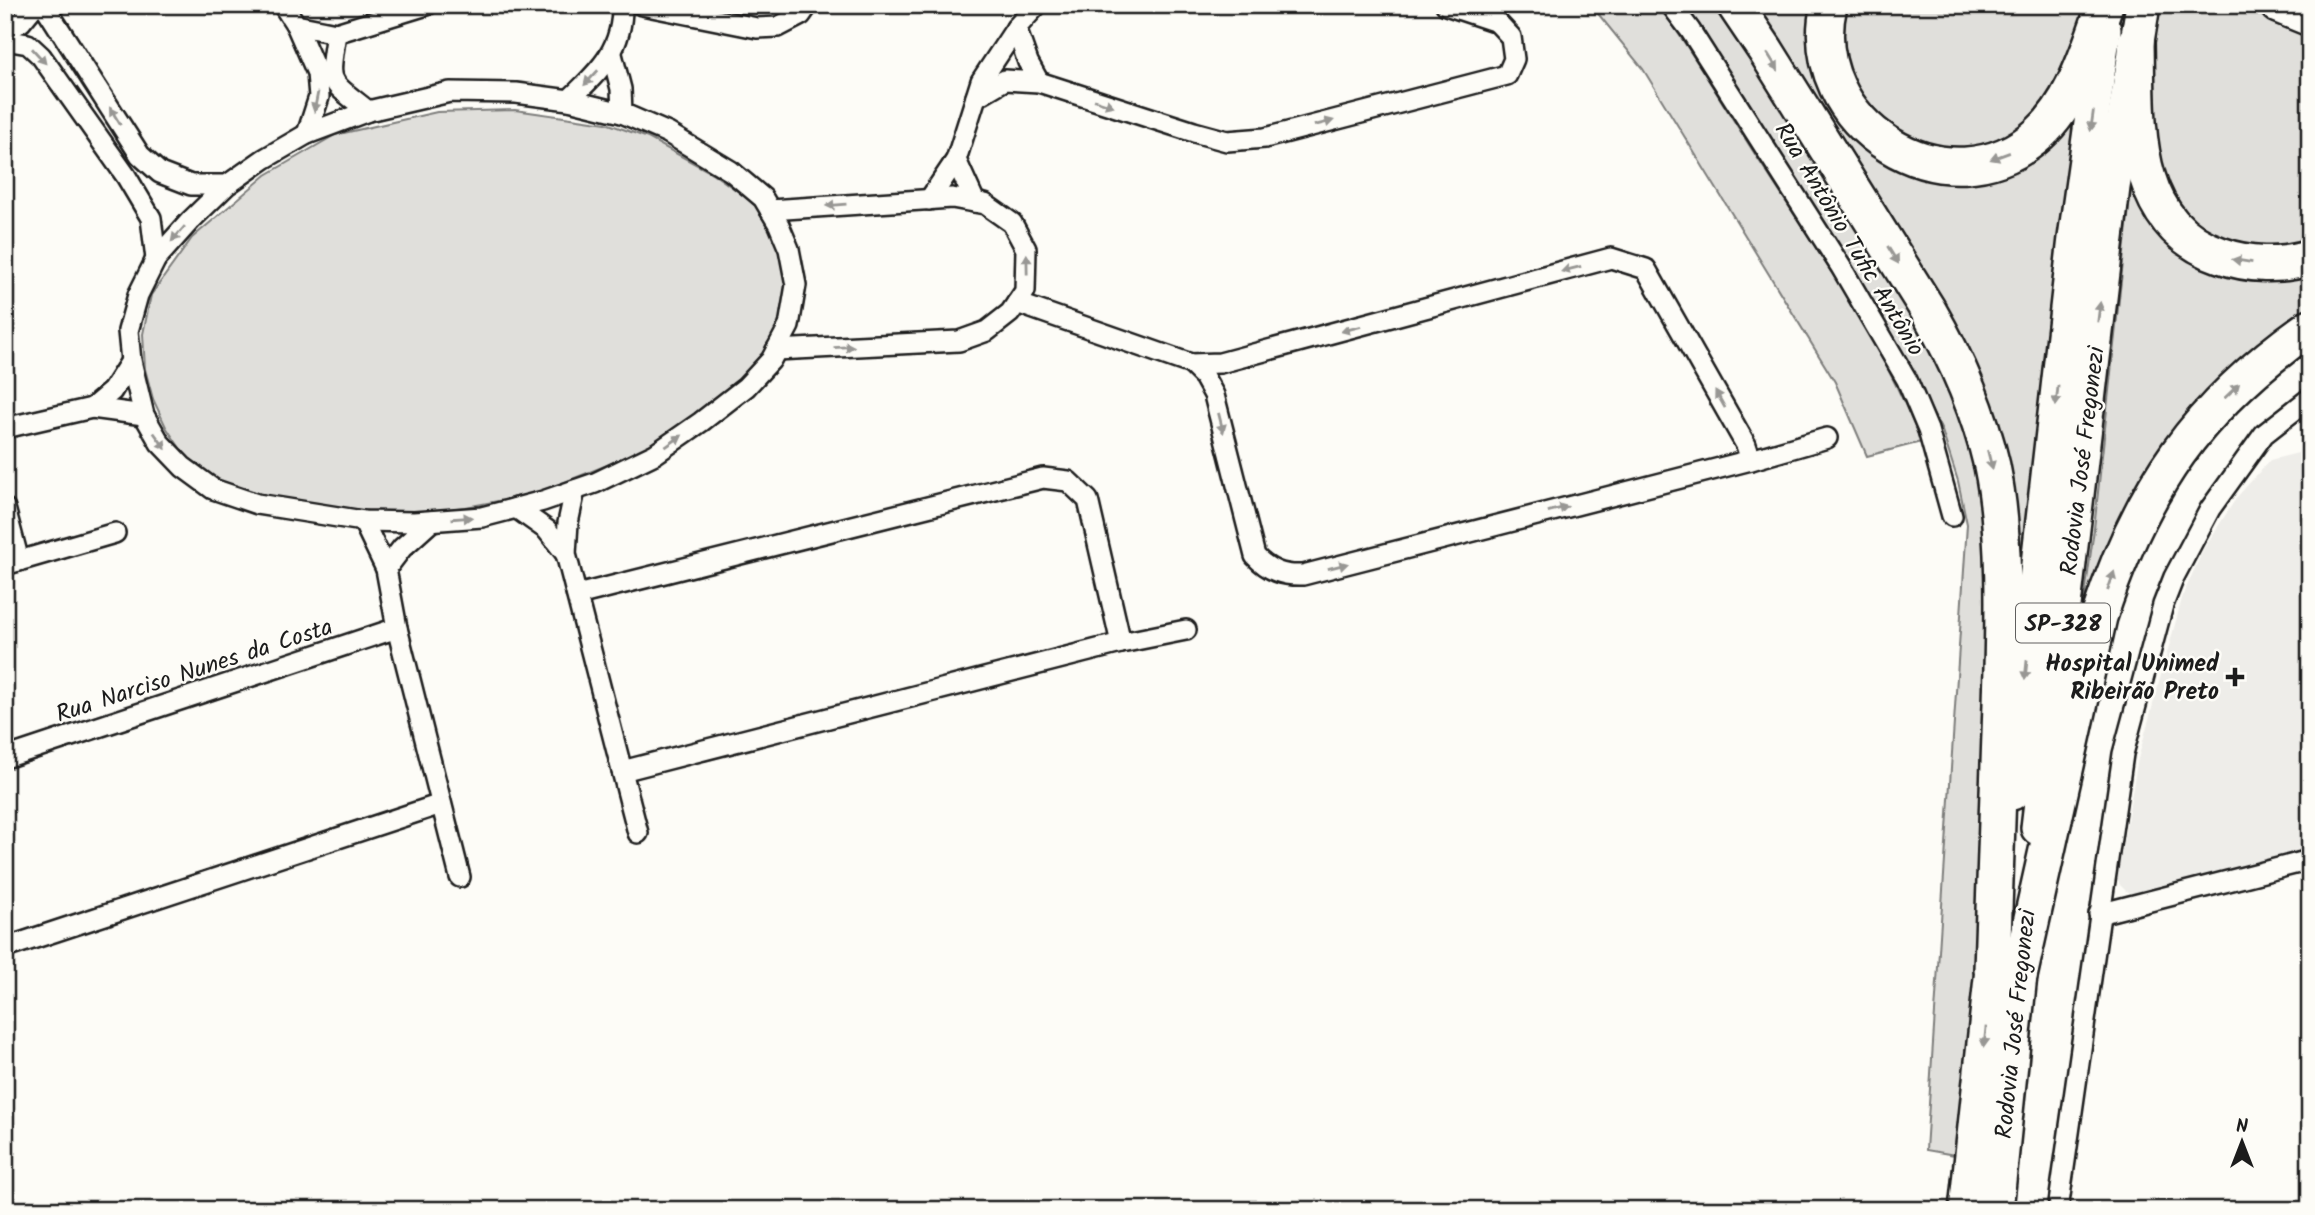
<svg xmlns="http://www.w3.org/2000/svg" width="2315" height="1215" viewBox="0 0 2315 1215" font-family="Kalam,sans-serif">
	<style>
		.built { fill: #eeede9 }
		.green { fill: #e0dfdb; stroke: #7e7e7c; stroke-width: 2 }
		.lines { fill: none; stroke-linecap: round; stroke-linejoin: round }
		.minor-casing { stroke: #1c1c1c; stroke-width: 24 }
		.trunk-casing { stroke: #1c1c1c; stroke-width: 38 }
		.motorway-casing { stroke: #1c1c1c; stroke-width: 40 }
		.minor { stroke: #fdfcf7; stroke-width: 19 }
		.trunk { stroke: #fdfcf7; stroke-width: 33 }
		.motorway { stroke: #fdfcf7; stroke-width: 35 }
		.oneway { fill: #989794 }
		.poi-dot { fill: #1c1c1c; stroke: #fdfcf7; stroke-width: 2.5 }
		.labels { text-anchor: middle; stroke-width: 5; stroke-linejoin: round; paint-order: stroke }
		.shield { fill: #fdfcf7; stroke: #605f5e; stroke-width: 2 }
		.shield-label { font-size: 23px; font-weight: bold; fill: #1c1c1c }
		.street-label { font-size: 24px; fill: #1c1c1c; stroke: #fdfcf7 }
		.poi-label { font-size: 24px; font-weight: bold; fill: #1c1c1c; stroke: #fdfcf7; text-anchor: end }
	</style>
	<rect width="100%" height="100%" fill="#fdfcf7"/>
	<filter id="ink" filterUnits="userSpaceOnUse"><feTurbulence type="fractalNoise" baseFrequency=".0143" numOctaves="2"/><feDisplacementMap in="SourceGraphic" scale="14" xChannelSelector="R" yChannelSelector="G"/><feConvolveMatrix kernelMatrix="1 2 1 2 8 2 1 2 1" color-interpolation-filters="sRGB"/></filter>
	<g filter="url(#ink)">
		<!-- built -->
		<polygon class="built" points="2310,450 2310,850 2147,894 2135,894 2126,891 2120,885 2117,877 2138,759 2183,595 2203,550 2237,497 2270,460"/>
		<!-- green -->
		<g class="green">
			<path d="M1591 5H1659C1697 59 1730 116 1766 171 1822 258 1883 344 1921 442L1867 456 1835 382 1643 69Z"/>
			<polygon points="1685,5 1730,5 1919,306 1990,483 1978,971 1955,1155 1926,1150 1967,524 1958,481 1942,431 1892,334 1783,156"/>
			<polygon points="1752,5 1821,5 1820,62 1933,174 2075,114 2022,587 1975,371 1867,178"/>
			<polygon points="1844,5 2085,5 2077,31 2041,114 2006,142 1961,152 1922,147 1879,121 1846,73 1837,26"/>
			<polygon points="2153,5 2265,5 2310,24 2310,252 2209,244 2153,177"/>
			<polygon points="515,110 606,123 648,138 712,173 757,205 777,235 787,286 776,336 741,380 652,447 535,494 466,507 397,514 333,508 264,498 210,477 184,454 166,427 153,399 145,369 143,334 151,295 192,238 266,175 335,135 437,112"/>
			<polygon points="2135,152 2186,246 2310,263 2310,311 2233,369 2077,654 2094,529"/>
		</g>
		<g class="lines">
			<defs>
				<g id="minor">
					<polyline points="44,5 140,155 160,173 191,185 227,185 264,159 307,134 368,111 450,92 516,93 569,100 622,113 668,133 731,171 763,198 779,225 789,249 796,285 789,326 771,360 746,387 701,422 655,454 595,483 543,501 482,517 414,522 363,521 257,504 213,489 183,467 160,443 144,415 131,361 128,331 138,295 156,259 190,221 227,185"/>
					<polyline points="283,5 296,25 336,33 427,5"/>
					<polyline points="642,5 757,28 778,27 801,15 808,5"/>
					<polyline points="1671,5 1690,30 1841,267 1907,380 1928,430 1952,516"/>
					<polyline points="296,25 317,73 319,97 307,134"/>
					<polyline points="1016,28 1028,62 1039,82"/>
					<polyline points="5,32 21,22 35,5"/>
					<path d="M336 33C328 86 327 78 368 111"/>
					<polyline points="5,40 28,44 41,56 126,176 151,218 156,259"/>
					<polyline points="612,54 621,89 622,113"/>
					<polyline points="976,97 1005,80 1039,82 1194,132 1227,141 1265,138 1507,75 1514,59 1511,37 1497,22 1446,5"/>
					<path d="M569 100C599 71 623 50 622 5"/>
					<polyline points="956,160 975,202"/>
					<polyline points="929,200 956,160 981,81 1016,28 1037,5"/>
					<polyline points="770,210 952,198 985,204 1012,223 1026,249 1025,291 1010,313 987,331 959,341 776,350"/>
					<polyline points="1017,303 1191,364 1220,363 1611,258 1646,269 1746,445 1751,460"/>
					<path d="M1191 364 1204 377 1214 395 1255 556C1269 571 1283 576 1303 575L1751 460 1827 438"/>
					<polyline points="92,408 112,391 131,361"/>
					<polyline points="5,428 92,408 144,415"/>
					<polyline points="575,490 568,523 566,554 638,833"/>
					<polyline points="5,508 19,561"/>
					<polyline points="516,508 547,530 566,554"/>
					<polyline points="363,521 386,569 397,628 460,877"/>
					<polyline points="5,565 115,533"/>
					<polyline points="386,569 402,548 432,521"/>
					<polyline points="577,595 1043,478 1068,481 1088,500 1121,643"/>
					<polyline points="5,758 397,628"/>
					<polyline points="622,771 1121,643 1186,630"/>
					<polyline points="2099,914 2310,860"/>
					<polyline points="5,948 441,804"/>
					<polyline points="2058,1210 2123,754 2163,605 2174,577 2210,509 2264,434 2310,398"/>
				</g>
				<g id="trunk">
					<polyline points="2012,793 2075,238 2104,30"/>
					<polyline points="2038,828 2113,187 2143,5"/>
					<polyline points="1966,1210 1995,941"/>
					<polyline points="1996,1210 2022,955"/>
				</g>
				<g id="motorway">
					<path d="M1735 5 1766 51 1928 310C1957 360 1979 410 1992 466 2007 538 2003 631 2001 704 1998 793 1995 881 1992 969"/>
					<path d="M1829 5C1801 124 1948 217 2040 133 2075 101 2089 48 2105 5"/>
					<polyline points="2278,5 2310,18"/>
					<path d="M2136 41C2138 119 2128 223 2220 255 2248 265 2281 267 2310 257"/>
					<path d="M2018 981 2099 617C2141 488 2198 405 2310 327"/>
				</g>
			</defs>
			<!-- minor casing -->
			<use href="#minor" class="minor-casing"/>
			<!-- trunk casing -->
			<use href="#trunk" class="trunk-casing"/>
			<!-- motorway casing -->
			<use href="#motorway" class="motorway-casing"/>
			<!-- minor -->
			<use href="#minor" class="minor"/>
			<!-- trunk -->
			<use href="#trunk" class="trunk"/>
			<!-- motorway -->
			<use href="#motorway" class="motorway"/>
		</g>
		<!-- one-way arrows -->
		<defs><path id="oneway-solid" d="M-6-.8H1V-3.2L6.5 0L1 3.2V.8H-6Z" transform="scale(1.75)"/></defs>
		<g class="oneway">
			<use href="#oneway-solid" transform="translate(39 56) rotate(48)"/>
			<use href="#oneway-solid" transform="translate(1773 62) rotate(58)"/>
			<use href="#oneway-solid" transform="translate(591 78) rotate(133)"/>
			<use href="#oneway-solid" transform="translate(316 102) rotate(101)"/>
			<use href="#oneway-solid" transform="translate(1104 103) rotate(18)"/>
			<use href="#oneway-solid" transform="translate(115 116) rotate(-122)"/>
			<use href="#oneway-solid" transform="translate(2092 121) rotate(98)"/>
			<use href="#oneway-solid" transform="translate(1324 123) rotate(-15)"/>
			<use href="#oneway-solid" transform="translate(2000 156) rotate(160)"/>
			<use href="#oneway-solid" transform="translate(836 205) rotate(175)"/>
			<use href="#oneway-solid" transform="translate(178 234) rotate(131)"/>
			<use href="#oneway-solid" transform="translate(1893 255) rotate(58)"/>
			<use href="#oneway-solid" transform="translate(2242 261) rotate(-171)"/>
			<use href="#oneway-solid" transform="translate(1027 264) rotate(-91)"/>
			<use href="#oneway-solid" transform="translate(1571 269) rotate(165)"/>
			<use href="#oneway-solid" transform="translate(2099 312) rotate(-83)"/>
			<use href="#oneway-solid" transform="translate(1351 329) rotate(165)"/>
			<use href="#oneway-solid" transform="translate(844 347) rotate(-3)"/>
			<use href="#oneway-solid" transform="translate(2232 391) rotate(-44)"/>
			<use href="#oneway-solid" transform="translate(2057 396) rotate(96)"/>
			<use href="#oneway-solid" transform="translate(1720 399) rotate(-119)"/>
			<use href="#oneway-solid" transform="translate(1221 423) rotate(76)"/>
			<use href="#oneway-solid" transform="translate(160 441) rotate(54)"/>
			<use href="#oneway-solid" transform="translate(674 441) rotate(-35)"/>
			<use href="#oneway-solid" transform="translate(1990 460) rotate(76)"/>
			<use href="#oneway-solid" transform="translate(1558 509) rotate(-14)"/>
			<use href="#oneway-solid" transform="translate(462 518) rotate(-4)"/>
			<use href="#oneway-solid" transform="translate(1338 566) rotate(-14)"/>
			<use href="#oneway-solid" transform="translate(2111 581) rotate(-71)"/>
			<use href="#oneway-solid" transform="translate(2026 670) rotate(96)"/>
			<use href="#oneway-solid" transform="translate(1985 1037) rotate(96)"/>
		</g>
	</g>
	<!-- markers -->
	<path class="poi-dot" d="M2231.5 666.5h7v7h7v7h-7v7h-7v-7h-7v-7h7z"/>
	<g class="labels">
		<!-- shield labels -->
		<rect class="shield" x="2016" y="603.5" width="94" height="39" rx="5"/>
		<g class="shield-label">
			<text x="2063" y="631">SP-328</text>
		</g>
		<!-- street labels -->
		<g class="street-label">
			<text transform="translate(1850 239) rotate(59)" y="8">Rua Antônio Tufic Antônio</text>
			<text transform="translate(2082 461) rotate(-83)" y="8">Rodovia José Fregonezi</text>
			<text transform="translate(194 670) rotate(-18)" y="8">Rua Narciso Nunes da Costa</text>
			<text transform="translate(2015 1024) rotate(-84)" y="8">Rodovia José Fregonezi</text>
		</g>
		<!-- poi labels -->
		<g class="poi-label">
			<text x="2219" y="671">Hospital Unimed<tspan x="2219" dy="28">Ribeirão Preto</tspan></text>
		</g>
	</g>
	<!-- margin -->
	<rect width="2315" height="1215" fill="none" stroke="#fdfcf7" stroke-width="28"/>
	<rect x="14" y="14" width="2287" height="1187" fill="none" stroke="#1c1c1c" stroke-width="2.5" filter="url(#ink)"/>
	<!-- north arrow -->
	<g transform="translate(2242 1142)" stroke="#fdfcf7" stroke-width="5" paint-order="stroke">
	<path d="M0-5L12 26L0 18L-12 26Z" fill="#1c1c1c"/>
	<text y="-10" font-size="19" font-weight="bold" text-anchor="middle" fill="#1c1c1c">N</text>
	</g>
</svg>
